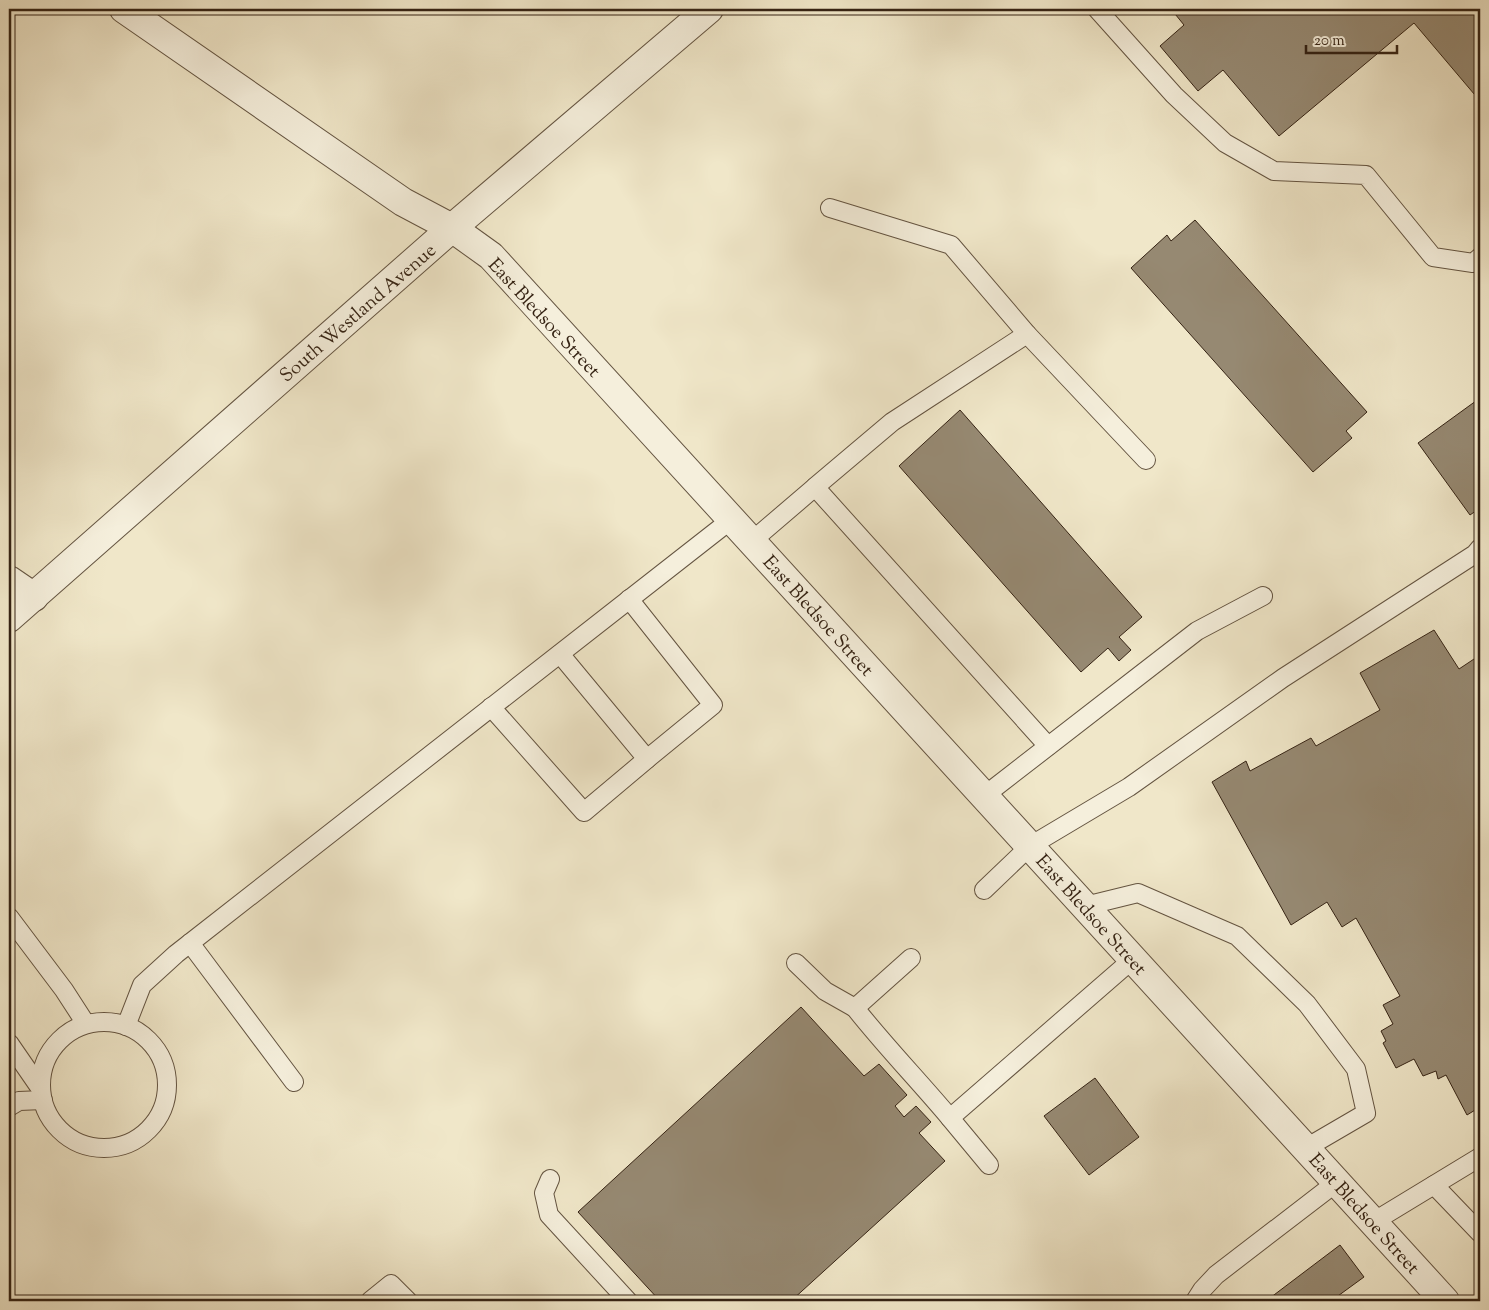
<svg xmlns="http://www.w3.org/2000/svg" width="1489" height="1310" viewBox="0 0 1489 1310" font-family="'Sorts Mill Goudy',serif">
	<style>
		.building { fill: #968972; stroke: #352314 }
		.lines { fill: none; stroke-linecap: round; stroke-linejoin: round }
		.lane-casing { stroke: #645441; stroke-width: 20 }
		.street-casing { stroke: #645441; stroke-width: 30 }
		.lane { stroke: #f5efdc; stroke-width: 18 }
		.street { stroke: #f5efdc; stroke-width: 28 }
		.labels { text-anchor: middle; stroke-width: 4; stroke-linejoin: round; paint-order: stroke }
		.street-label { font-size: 19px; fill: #352314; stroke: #f5efdc }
	</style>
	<rect width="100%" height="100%" fill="#f0e7c9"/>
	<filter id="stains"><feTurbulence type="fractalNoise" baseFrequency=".004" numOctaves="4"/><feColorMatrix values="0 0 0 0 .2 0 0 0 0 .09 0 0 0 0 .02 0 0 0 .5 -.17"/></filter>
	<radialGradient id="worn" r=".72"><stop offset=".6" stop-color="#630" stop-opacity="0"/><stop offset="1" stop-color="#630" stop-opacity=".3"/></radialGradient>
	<!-- building -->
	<g class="building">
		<polygon points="1171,9 1480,9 1480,101 1414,23 1279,136 1223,70 1198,91 1160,46 1184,25"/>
		<polygon points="1195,220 1367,412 1346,431 1352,438 1313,472 1131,268 1167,235 1171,241"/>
		<polygon points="1480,398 1480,508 1470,515 1418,443"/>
		<polygon points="960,410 1142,617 1119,637 1131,650 1119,661 1108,648 1081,672 899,466"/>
		<polygon points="1434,630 1459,669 1480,655 1480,1107 1467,1115 1446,1075 1438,1079 1436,1071 1423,1076 1414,1059 1396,1068 1383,1043 1386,1041 1381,1031 1393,1024 1383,1005 1400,996 1356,918 1342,927 1327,902 1291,925 1212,782 1246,761 1250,771 1311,738 1316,746 1380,710 1360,673"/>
		<polygon points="801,1007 864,1076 879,1064 907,1095 895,1106 904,1117 916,1106 931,1122 919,1133 945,1161 791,1301 660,1301 578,1212"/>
		<polygon points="1095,1078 1139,1137 1089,1175 1044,1116"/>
		<polygon points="1340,1245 1364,1277 1331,1301 1266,1301"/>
	</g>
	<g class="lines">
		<defs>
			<g id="lane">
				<polyline points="1097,9 1174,95 1225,143 1274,171 1366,175 1433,257 1473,263 1480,257"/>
				<polyline points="830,208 951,245 1027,334"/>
				<polyline points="815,487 892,422 1027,334 1146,460"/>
				<polyline points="752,541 815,487 1048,746"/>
				<polyline points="560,654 647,759 713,705 629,599"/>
				<polyline points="491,707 584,812 647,759"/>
				<polyline points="984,796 1197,631 1263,596"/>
				<polyline points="984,890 1030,846 1129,787 1283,678 1475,554 1480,548"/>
				<polyline points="1085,906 1138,893 1237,936 1307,1004 1356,1069 1366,1113 1306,1148"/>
				<polyline points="9,917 64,990 86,1024"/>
				<polyline points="190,943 294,1082"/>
				<polyline points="796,963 825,991 855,1008 911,958"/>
				<path d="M855 1008C885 1046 919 1081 950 1118"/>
				<circle cx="104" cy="1085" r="63"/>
				<polyline points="126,1026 142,985 176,954 732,519"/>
				<polyline points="9,1043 40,1088"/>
				<polyline points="9,1107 19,1101 43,1100"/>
				<polyline points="989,1165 950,1118 1133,959"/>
				<polyline points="550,1179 544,1193 549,1215 628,1301"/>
				<polyline points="1434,1185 1480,1233"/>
				<polyline points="1373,1222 1480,1157"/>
				<polyline points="370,1301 391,1284 408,1301"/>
				<polyline points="1195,1301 1202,1290 1216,1275 1337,1182"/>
			</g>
			<g id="street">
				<polyline points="124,9 403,202 452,228 491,256 1445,1301"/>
				<polyline points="9,580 34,597"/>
				<polyline points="9,618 452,228 709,9"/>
			</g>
		</defs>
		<!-- lane casing -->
		<use href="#lane" class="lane-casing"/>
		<!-- street casing -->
		<use href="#street" class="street-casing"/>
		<!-- lane -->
		<use href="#lane" class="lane"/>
		<!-- street -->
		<use href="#street" class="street"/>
	</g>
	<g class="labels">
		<!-- street labels -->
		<g class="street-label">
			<text transform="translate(357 312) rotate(-41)" y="7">South Westland Avenue</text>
			<text transform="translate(545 317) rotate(47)" y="7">East Bledsoe Street</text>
			<text transform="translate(819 615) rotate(48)" y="7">East Bledsoe Street</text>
			<text transform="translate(1092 914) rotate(48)" y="7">East Bledsoe Street</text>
			<text transform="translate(1365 1213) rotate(48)" y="7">East Bledsoe Street</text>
		</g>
	</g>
	<!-- margin -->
	<rect width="1489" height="1310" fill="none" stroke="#f0e7c9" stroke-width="30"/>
	<rect x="10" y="10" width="1469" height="1290" fill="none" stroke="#352314" stroke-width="2.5"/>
	<rect x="15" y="15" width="1459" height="1280" fill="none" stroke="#352314"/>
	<!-- scale -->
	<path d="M1306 45v8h91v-8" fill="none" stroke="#352314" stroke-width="2.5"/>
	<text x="1314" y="45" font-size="15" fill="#352314" stroke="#f5efdc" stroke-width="4" paint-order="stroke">20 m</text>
	<rect width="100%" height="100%" filter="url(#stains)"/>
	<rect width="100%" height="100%" fill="url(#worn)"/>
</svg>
